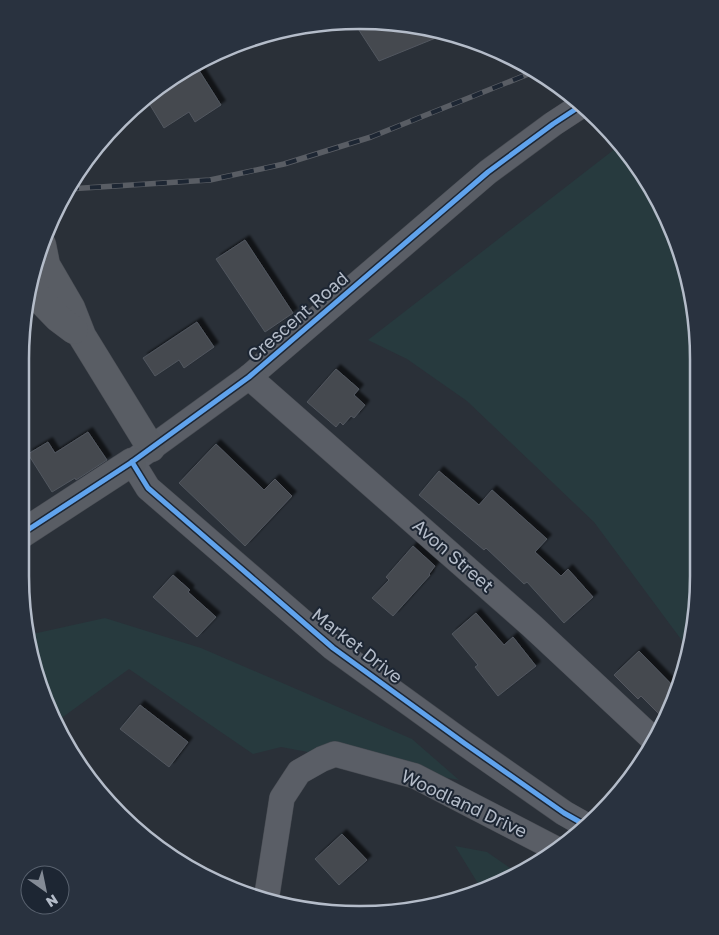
<svg xmlns="http://www.w3.org/2000/svg" width="719" height="935" viewBox="0 0 719 935" font-family="'Golos Text',sans-serif">
	<style>
		.green { fill: #273a3e }
		.building { fill: #444950; stroke: #52575f; filter: url(#shadow) }
		.lines { fill: none; stroke-linecap: round; stroke-linejoin: round }
		.street-casing { stroke: #484c53; stroke-width: 26 }
		.secondary-casing { stroke: #484c53; stroke-width: 29 }
		.street { stroke: #5a5e66; stroke-width: 25 }
		.secondary { stroke: #595d64; stroke-width: 28 }
		.rail-casing { stroke: #595d64; stroke-width: 5.5 }
		.rail { stroke: #1d2633; stroke-width: 4; stroke-dasharray: 11; stroke-linecap: butt }
		.cycleway-casing { stroke: #1d2633; stroke-width: 8 }
		.cycleway { stroke: #60a3ed; stroke-width: 5 }
		.labels { text-anchor: middle; stroke-width: 4; stroke-linejoin: round; paint-order: stroke }
		.street-label { font-size: 18px; fill: #b4bcc9; stroke: #1d2633 }
		.rim { fill: none; stroke: #b4bcc9; stroke-width: 2.5 }
	</style>
	<defs>
		<filter id="shadow"><feDropShadow dx="4.5" dy="-4.5" stdDeviation="1" flood-color="#0009"/></filter>
	</defs>
	<rect width="100%" height="100%" fill="#2a3038"/>
	<!-- green -->
	<g class="green">
		<polygon points="620,145 642,171 681,250 696,315 696,620 689,650 594,522 467,401 407,359 368,340"/>
		<polygon points="105,618 201,648 412,739 459,780 281,747 253,754 129,669 56,722 32,664 28,635"/>
		<polygon points="455,846 487,852 517,873 482,890"/>
	</g>
	<!-- building -->
	<g class="building">
		<polygon points="360,20 426,27 448,33 379,61 353,21"/>
		<polygon points="195,64 221,105 195,122 189,112 164,128 147,100 171,77"/>
		<polygon points="245,240 293,313 265,332 216,259"/>
		<polygon points="197,322 214,347 184,368 179,360 155,376 143,358"/>
		<polygon points="336,369 359,389 354,395 365,405 354,418 351,416 343,425 340,422 336,427 307,402"/>
		<polygon points="88,432 107,460 76,480 75,478 52,492 28,454 48,442 55,453"/>
		<polygon points="216,444 264,490 275,479 292,496 245,546 179,483"/>
		<polygon points="439,471 479,505 492,490 547,539 535,552 561,576 568,569 593,597 564,623 527,582 524,584 486,548 484,550 419,495"/>
		<polygon points="413,546 435,566 429,574 430,575 393,616 372,598 389,580 386,577"/>
		<polygon points="173,575 190,590 188,592 216,617 197,637 153,597"/>
		<polygon points="476,613 504,645 513,637 536,666 498,696 475,667 478,665 452,634"/>
		<polygon points="639,651 678,691 664,719 641,696 638,699 614,675"/>
		<polygon points="140,705 188,742 169,767 120,729"/>
		<polygon points="342,834 367,860 339,885 315,859"/>
	</g>
	<g class="lines">
		<defs>
			<g id="street">
				<polyline points="582,105 553,124 488,172 249,377 132,462 148,488 333,648 464,743 564,813 587,826"/>
				<polyline points="249,377 532,626 654,740"/>
				<polyline points="266,901 282,798 299,772 322,759 335,754 415,776 558,850"/>
			</g>
			<g id="secondary">
				<polyline points="42,245 46,265 71,308 82,336 151,448"/>
				<polyline points="29,288 58,318 74,330"/>
				<polyline points="20,535 132,462"/>
			</g>
		</defs>
		<!-- street casing -->
		<use href="#street" class="street-casing"/>
		<!-- secondary casing -->
		<use href="#secondary" class="secondary-casing"/>
		<!-- street -->
		<use href="#street" class="street"/>
		<!-- secondary -->
		<use href="#secondary" class="secondary"/>
		<defs>
			<polyline id="rail" points="68,189 210,180 284,164 371,137 536,71"/>
		</defs>
		<!-- rail casing -->
		<use href="#rail" class="rail-casing"/>
		<!-- rail -->
		<use href="#rail" class="rail"/>
		<defs>
			<g id="cycleway">
				<polyline points="132,462 148,488 333,648 464,743 564,813 587,826"/>
				<polyline points="20,535 132,462 249,377 488,172 553,124 582,105"/>
			</g>
		</defs>
		<!-- cycleway casing -->
		<use href="#cycleway" class="cycleway-casing"/>
		<!-- cycleway -->
		<use href="#cycleway" class="cycleway"/>
	</g>
	<g class="labels">
		<!-- street labels -->
		<g class="street-label">
			<text transform="translate(298 317) rotate(-41)" y="6">Crescent Road</text>
			<text transform="translate(453 556) rotate(41)" y="6">Avon Street</text>
			<text transform="translate(357 646) rotate(38)" y="6">Market Drive</text>
			<text transform="translate(464 804) rotate(25)" y="6">Woodland Drive</text>
		</g>
	</g>
	<!-- crop -->
	<path d="M0 0H719V935H0ZM359 29H360A330 330 0 0 1 690 359V576A330 330 0 0 1 360 906H359A330 330 0 0 1 29 576V359A330 330 0 0 1 359 29Z" fill="#29323f" fill-rule="evenodd"/>
	<path class="rim" d="M359 29H360A330 330 0 0 1 690 359V576A330 330 0 0 1 360 906H359A330 330 0 0 1 29 576V359A330 330 0 0 1 359 29Z"/>
	<!-- north arrow -->
	<g transform="translate(45 890) rotate(147)"><circle r="24" fill="#1d2633" stroke="#59626f"/>
	<path d="M0-4L9 19L0 12L-9 19Z" fill="#848b96"/>
	<text y="-8" font-size="14" font-weight="bold" text-anchor="middle" fill="#b4bcc9">N</text>
	</g>
</svg>
